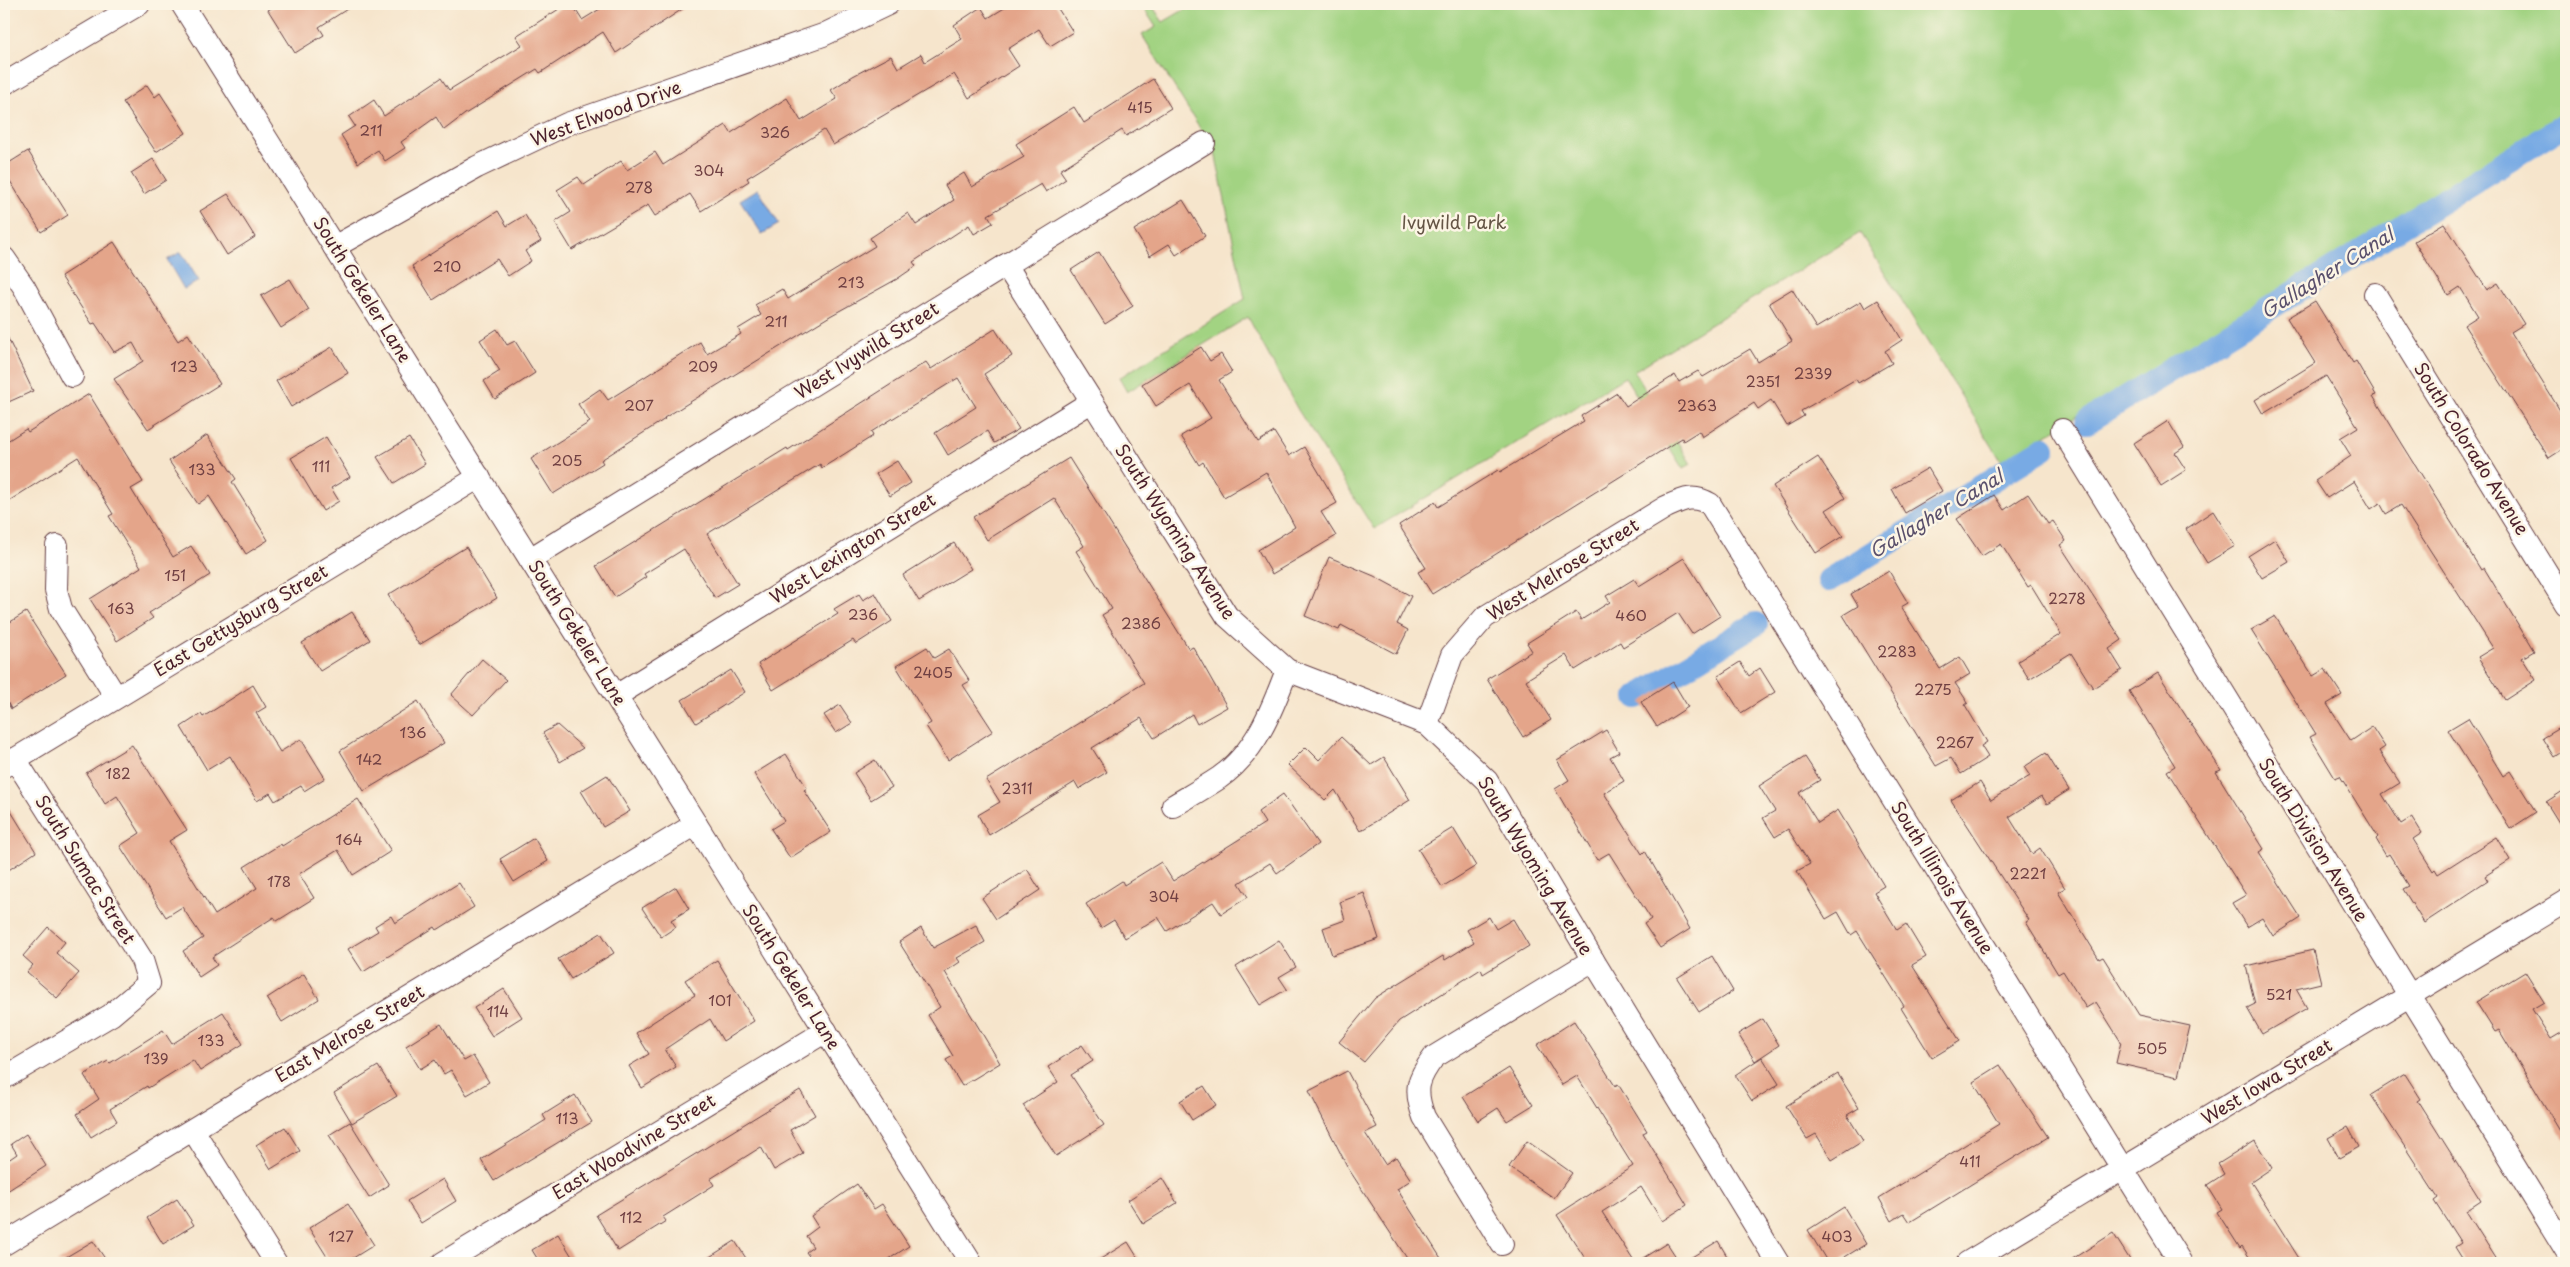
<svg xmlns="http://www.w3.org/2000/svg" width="2570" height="1267" viewBox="0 0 2570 1267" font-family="'Playpen Sans',sans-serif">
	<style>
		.green { fill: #a2d382; stroke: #767956 }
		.water { fill: #78aae4; stroke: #616488 }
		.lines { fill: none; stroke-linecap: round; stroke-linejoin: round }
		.canal { stroke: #78aae4; stroke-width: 24 }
		.building { fill: #e4a58a }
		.minor-casing { stroke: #643d43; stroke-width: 24 }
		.minor { stroke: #fff; stroke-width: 22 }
		.labels { text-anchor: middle; stroke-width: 5; stroke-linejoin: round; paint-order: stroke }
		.number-label { font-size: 15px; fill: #704043 }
		.street-label { font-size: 18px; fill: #4a1f2b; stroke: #fcf5e5 }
		.park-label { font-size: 18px; fill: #645545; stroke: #fcf5e5 }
		.water-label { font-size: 19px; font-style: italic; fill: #5a506c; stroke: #fcf5e5 }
	</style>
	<rect width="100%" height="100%" fill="#fcf5e5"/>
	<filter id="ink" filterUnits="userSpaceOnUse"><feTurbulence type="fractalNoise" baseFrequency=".02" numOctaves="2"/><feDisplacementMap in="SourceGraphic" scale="10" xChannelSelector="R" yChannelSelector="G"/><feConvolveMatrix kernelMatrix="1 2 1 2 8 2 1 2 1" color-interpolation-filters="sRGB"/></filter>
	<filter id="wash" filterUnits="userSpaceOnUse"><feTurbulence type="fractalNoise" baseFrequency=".0096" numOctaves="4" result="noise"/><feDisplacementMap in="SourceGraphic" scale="20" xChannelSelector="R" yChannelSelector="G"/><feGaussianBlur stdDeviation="1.12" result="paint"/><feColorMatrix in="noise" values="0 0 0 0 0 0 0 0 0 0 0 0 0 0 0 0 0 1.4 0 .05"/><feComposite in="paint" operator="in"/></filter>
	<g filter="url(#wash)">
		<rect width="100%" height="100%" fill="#f6e5cc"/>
		<!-- green -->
		<polygon class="green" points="1141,4 1151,4 1163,22 1194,4 2562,4 2566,10 2566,115 2002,462 1860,233 1634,371 1691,464 1683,469 1625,377 1374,529 1298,410 1248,317 1127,392 1119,378 1245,299 1215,152 1142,35 1156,27"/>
		<!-- water -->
		<g class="water">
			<polygon points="758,189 779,224 762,234 740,200"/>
			<polygon points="181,252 199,281 184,289 167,260"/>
		</g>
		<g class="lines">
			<!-- canal -->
			<g class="canal">
				<polyline points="2087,422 2566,124"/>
				<polyline points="1829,580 2044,448"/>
				<polyline points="1637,697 1756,624"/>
			</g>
		</g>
		<g id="blocks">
			<!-- building -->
			<g class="building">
				<polygon points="278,4 355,4 319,27 324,35 295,53 268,10"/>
				<polygon points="567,4 572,4 582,20 608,4 690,4 616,53 603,32 540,73 537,69 465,114 444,130 436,117 401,142 405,148 385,161 378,150 358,163 341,135 355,126 349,117 374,100 384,116 441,78 449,90 522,45 516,36"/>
				<polygon points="1011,4 1055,4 1073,32 1050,46 1039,29 1008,49 1019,66 969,98 954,74 833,145 824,130 747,178 749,181 701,211 690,194 655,216 648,205 572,250 555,222 571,212 557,190 578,177 584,185 621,161 627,170 655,152 663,165 726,125 731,133 787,98 801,121 837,99 831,90 853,76 891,56 898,68 921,54 925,62 962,39 954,25 981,7 988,18"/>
				<polygon points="1153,79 1171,108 1126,136 1122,130 1060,170 1066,179 1046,192 1041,184 988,215 993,223 974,234 969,225 913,262 916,266 897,279 830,316 664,418 665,419 601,460 603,463 553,494 531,459 590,422 578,404 600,389 608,400 700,342 707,354 741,334 738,329 761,315 755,305 782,289 788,299 875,246 870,238 908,213 916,225 954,200 945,185 964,173 972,187 1024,157 1016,144 1074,107 1084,123"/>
				<polygon points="147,85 155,97 160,93 186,133 156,152 123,102"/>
				<polygon points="28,151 68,215 41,232 4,171 4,166"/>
				<polygon points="153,159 166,180 144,194 131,173"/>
				<polygon points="228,194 255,237 227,255 200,211"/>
				<polygon points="1183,200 1205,236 1176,255 1169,244 1150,256 1134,230"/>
				<polygon points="498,211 507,226 525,215 541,241 525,251 531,261 508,276 497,259 433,300 412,266"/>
				<polygon points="2444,223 2487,290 2498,283 2524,324 2511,332 2566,420 2566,447 2549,458 2464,325 2478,316 2460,287 2448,295 2414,241"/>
				<polygon points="114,242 178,341 188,334 220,384 148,429 114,379 143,361 133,343 114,352 95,323 92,324 61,276"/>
				<polygon points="1099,252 1133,306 1105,324 1071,270"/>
				<polygon points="290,279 309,310 281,328 261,296"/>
				<polygon points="1792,289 1816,328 1861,301 1865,308 1878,300 1902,340 1885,351 1892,363 1858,383 1856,379 1801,411 1804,416 1787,426 1771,400 1758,409 1754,403 1702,437 1699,431 1683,441 1682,438 1432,594 1418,572 1426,568 1399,525 1435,502 1438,507 1498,470 1500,472 1584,421 1581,416 1617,393 1626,406 1675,375 1679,382 1698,371 1703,377 1750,349 1758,362 1792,341 1769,303"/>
				<polygon points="2315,301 2353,363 2356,361 2376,395 2373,396 2403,445 2481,570 2484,568 2534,651 2522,658 2536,680 2505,700 2478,657 2493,648 2401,505 2386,514 2380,503 2371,509 2354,481 2327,498 2315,480 2351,456 2340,438 2358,427 2326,376 2263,414 2255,400 2315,363 2287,318"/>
				<polygon points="497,329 507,345 515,341 535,373 495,399 484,381 500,371 480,340"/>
				<polygon points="995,329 1012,356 984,374 1019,429 994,443 987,431 948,455 935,433 976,407 958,378 871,432 873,436 822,468 820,464 707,534 738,584 715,598 684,549 644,574 646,577 615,597 596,566 787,448 788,450 926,362 931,369"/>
				<polygon points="4,330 33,391 4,404"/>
				<polygon points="332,347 348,373 291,407 276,381"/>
				<polygon points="1201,347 1210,361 1221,354 1232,372 1219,380 1258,442 1274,432 1289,456 1304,447 1337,503 1321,512 1336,536 1272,574 1258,550 1295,527 1266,472 1224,497 1203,462 1199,465 1181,436 1211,418 1190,385 1156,406 1142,384"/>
				<polygon points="89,394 143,482 131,489 173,557 191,546 210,575 149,613 153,618 117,641 90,599 141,567 109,516 113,514 78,457 4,504 4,443 26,429 28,432"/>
				<polygon points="2168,421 2184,447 2175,453 2186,470 2161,486 2134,443"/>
				<polygon points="207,435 236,479 232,482 268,540 246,554 209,496 198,504 169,461"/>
				<polygon points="326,437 350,477 331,488 339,501 323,511 291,458"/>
				<polygon points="409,438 425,464 394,483 377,457"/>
				<polygon points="1818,457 1845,498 1826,510 1843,536 1816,553 1773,486"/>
				<polygon points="1069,458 1189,649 1193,647 1227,707 1197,724 1192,714 1154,738 1141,718 1092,748 1107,772 1079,789 1075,782 989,835 978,815 1000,802 986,780 1144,683 1102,615 1112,609 1076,551 1084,546 1054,498 987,540 973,517"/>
				<polygon points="897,461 911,483 890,496 876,474"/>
				<polygon points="1928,468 1942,491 1905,513 1892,489"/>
				<polygon points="2028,494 2048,524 2053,521 2066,541 2060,545 2122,640 2109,649 2122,670 2093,688 2071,653 2029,679 2018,661 2061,634 2031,585 2028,587 2001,544 1982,556 1957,519 1994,495 2004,510"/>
				<polygon points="2213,511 2235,546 2207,563 2186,529"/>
				<polygon points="2275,539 2289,562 2262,578 2248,556"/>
				<polygon points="954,543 971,569 919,601 903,575"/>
				<polygon points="466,547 497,598 419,645 388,595"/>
				<polygon points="1329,557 1374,576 1411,596 1397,624 1408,630 1396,654 1341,625 1339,630 1305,616"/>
				<polygon points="1684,558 1720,616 1692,634 1678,613 1623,647 1620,642 1575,670 1566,655 1526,680 1551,720 1523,737 1487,679 1532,651 1527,643 1576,612 1581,620 1610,602 1606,596 1634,579 1639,586"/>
				<polygon points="1889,571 1908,603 1901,607 1940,669 1960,657 1970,674 1955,683 1968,703 1965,705 1987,742 1981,746 1988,757 1961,774 1951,758 1936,766 1843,615 1858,606 1851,594"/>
				<polygon points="875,593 892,621 856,644 853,640 773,690 758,664 838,614 834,609 859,594 863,600"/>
				<polygon points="26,612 66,674 11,709 4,696 4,626"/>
				<polygon points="352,612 370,640 320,671 302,643"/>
				<polygon points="2275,616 2313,676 2325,669 2342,695 2327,704 2351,741 2372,727 2385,747 2379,751 2400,783 2382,794 2401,824 2412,817 2422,833 2413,839 2433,871 2435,869 2438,874 2496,837 2510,860 2485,876 2488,881 2424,923 2403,889 2409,886 2389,854 2386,856 2376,839 2378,837 2340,776 2335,778 2310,737 2316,734 2251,630"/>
				<polygon points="927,647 934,658 949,649 970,681 963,685 993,731 948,760 926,726 931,723 896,666"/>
				<polygon points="482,659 506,680 473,715 451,695"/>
				<polygon points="1740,662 1749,676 1760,668 1775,692 1741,713 1718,676"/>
				<polygon points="731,670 745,692 696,723 682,700"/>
				<polygon points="2158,673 2221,770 2216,772 2264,849 2259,852 2301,918 2273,936 2262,918 2247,927 2232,903 2246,895 2167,771 2175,766 2129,691"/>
				<polygon points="1673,682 1688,707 1657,727 1641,702"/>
				<polygon points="253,685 266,707 256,713 280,752 301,739 325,778 304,791 301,786 275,801 270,793 257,801 230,756 207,770 181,727 201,714 203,717"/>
				<polygon points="418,701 444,743 364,791 340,751"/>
				<polygon points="840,705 852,723 836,733 824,715"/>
				<polygon points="2468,718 2503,776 2510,771 2536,812 2510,829 2448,730"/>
				<polygon points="2566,724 2566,749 2554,757 2542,738"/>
				<polygon points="557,725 583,748 560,762 543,733"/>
				<polygon points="1606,730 1619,752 1610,757 1624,781 1604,793 1642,854 1645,851 1690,929 1660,948 1644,924 1651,919 1609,853 1597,860 1555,789 1569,780 1557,760"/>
				<polygon points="1341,737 1371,765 1384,757 1410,800 1360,831 1335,790 1325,800 1288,765 1306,747 1319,760"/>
				<polygon points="132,745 187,830 169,841 215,915 257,888 244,867 281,844 282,846 358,799 391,851 353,875 338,850 299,874 314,898 277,921 274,917 212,957 217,965 199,977 183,951 203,938 182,907 166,917 120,846 140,833 117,796 105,804 86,773"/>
				<polygon points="2046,753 2069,790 2047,804 2042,796 2009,817 2032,854 2040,848 2065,888 2058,892 2099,959 2103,957 2139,1015 2190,1026 2178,1077 2116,1063 2121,1042 2096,1002 2086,1008 2063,971 2058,974 2026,922 2029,920 1951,800 1980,782 1991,800 2030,776 2024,767"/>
				<polygon points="786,754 807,788 804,790 831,832 790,858 771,829 784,821 754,774"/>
				<polygon points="1805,757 1820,780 1799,793 1818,823 1838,810 1884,886 1874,892 1897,930 1906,924 1926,957 1912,965 1960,1041 1932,1058 1901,1008 1904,1006 1857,931 1851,935 1838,912 1826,919 1797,871 1810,864 1788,829 1775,837 1763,818 1775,811 1759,786"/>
				<polygon points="875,760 892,787 871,800 854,773"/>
				<polygon points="607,775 630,811 603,827 581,791"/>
				<polygon points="2566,789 2566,834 2546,802"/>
				<polygon points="1283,794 1318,844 1277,873 1270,863 1239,883 1248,897 1221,914 1213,902 1167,931 1158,917 1125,938 1114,920 1101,928 1086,904 1122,881 1124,885 1161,862 1173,881 1265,823 1258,812"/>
				<polygon points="4,800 36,852 4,873"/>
				<polygon points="1453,828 1476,866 1442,887 1418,849"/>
				<polygon points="534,838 548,861 514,882 500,859"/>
				<polygon points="1027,869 1040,890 996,919 982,898"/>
				<polygon points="459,883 474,907 437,930 435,927 363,972 348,949 378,931 375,926 391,916 395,923"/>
				<polygon points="676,887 689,909 671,920 676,927 661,937 642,908"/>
				<polygon points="1364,893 1379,939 1332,955 1323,928 1345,920 1340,902"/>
				<polygon points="1489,917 1496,929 1513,919 1529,946 1483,974 1481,969 1399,1021 1364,1062 1339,1042 1375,998 1443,956 1445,960 1474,942 1467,930"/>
				<polygon points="976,925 985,942 957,958 960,962 945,972 1000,1063 962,1086 946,1060 953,1056 928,1015 940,1007 899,942 921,928 933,948"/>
				<polygon points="48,927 65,942 56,953 79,973 57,998 27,972 33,965 23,956"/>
				<polygon points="601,933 614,953 571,979 558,959"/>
				<polygon points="1279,940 1296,967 1279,977 1287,989 1260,1005 1236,967"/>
				<polygon points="2313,950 2321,983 2296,989 2307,1008 2262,1034 2247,1008 2255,1004 2246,966"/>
				<polygon points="1712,956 1733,991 1699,1012 1677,978"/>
				<polygon points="717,960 754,1021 723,1041 710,1019 665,1049 676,1067 642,1088 629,1066 649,1054 636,1033 695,995 685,980"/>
				<polygon points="2525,972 2544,1002 2532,1009 2551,1039 2566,1030 2566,1141 2499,1030 2495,1032 2476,1002"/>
				<polygon points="304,974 319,999 282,1022 267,998"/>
				<polygon points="504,989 522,1017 492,1036 474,1008"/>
				<polygon points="223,1012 243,1044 200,1071 193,1060 148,1088 147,1086 110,1109 117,1121 91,1137 77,1114 99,1099 84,1075 108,1061 110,1063 163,1030 172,1044"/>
				<polygon points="1763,1019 1779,1045 1755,1061 1738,1034"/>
				<polygon points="1574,1021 1615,1086 1618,1084 1647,1131 1643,1133 1687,1205 1662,1221 1641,1187 1602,1212 1635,1263 1667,1243 1680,1263 1588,1263 1557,1215 1633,1166 1577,1076 1562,1085 1537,1045"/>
				<polygon points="441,1024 464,1061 473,1056 489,1082 467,1095 451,1070 444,1074 435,1060 420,1069 406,1046"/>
				<polygon points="1082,1045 1093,1061 1071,1075 1104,1125 1056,1156 1023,1105 1058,1082 1048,1067"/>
				<polygon points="1762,1057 1779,1084 1752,1101 1735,1075"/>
				<polygon points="2000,1065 2048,1137 1910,1222 1904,1213 1892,1221 1879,1198 1999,1124 1973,1082"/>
				<polygon points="378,1066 397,1096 352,1123 334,1093"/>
				<polygon points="1509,1068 1533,1105 1507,1121 1498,1108 1478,1121 1463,1097"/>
				<polygon points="1347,1071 1377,1127 1365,1133 1385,1164 1396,1157 1411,1180 1397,1189 1444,1263 1410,1263 1348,1168 1309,1091"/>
				<polygon points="1838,1074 1859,1108 1847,1115 1863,1141 1832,1160 1816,1134 1807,1139 1786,1106"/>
				<polygon points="2405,1074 2421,1099 2418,1101 2481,1201 2466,1211 2499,1263 2465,1263 2455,1247 2461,1243 2434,1201 2438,1198 2371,1095"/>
				<polygon points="1204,1086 1216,1105 1192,1120 1180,1101"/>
				<polygon points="800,1090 815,1115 790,1130 803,1153 774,1170 761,1147 710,1179 714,1185 663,1217 666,1221 618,1251 596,1215"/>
				<polygon points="575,1095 592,1122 494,1181 481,1160 546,1120 543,1115"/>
				<polygon points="350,1122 389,1185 369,1198 329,1135"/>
				<polygon points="285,1127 300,1151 271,1169 256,1145"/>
				<polygon points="2348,1127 2359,1147 2339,1158 2328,1138"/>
				<polygon points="26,1134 46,1166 4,1193 4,1163 17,1154 11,1144"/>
				<polygon points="1527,1141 1572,1173 1554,1198 1509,1167"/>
				<polygon points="2255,1141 2272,1168 2251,1182 2302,1263 2253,1263 2242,1246 2240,1248 2217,1212 2222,1209 2207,1185 2224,1174 2218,1164"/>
				<polygon points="1162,1178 1177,1203 1143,1224 1128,1200"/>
				<polygon points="443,1179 456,1201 421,1223 407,1201"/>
				<polygon points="857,1184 874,1209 882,1204 909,1246 883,1263 814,1263 806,1252 813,1247 806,1236 818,1227 811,1216"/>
				<polygon points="177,1199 194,1225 163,1244 147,1218"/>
				<polygon points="348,1204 374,1245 345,1263 331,1263 309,1228"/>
				<polygon points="1844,1207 1866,1244 1835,1263 1828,1263 1808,1230"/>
				<polygon points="2113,1233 2132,1263 2066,1263"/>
				<polygon points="558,1234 576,1263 540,1263 532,1250"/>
				<polygon points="93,1241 108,1263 56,1263"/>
				<polygon points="735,1241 749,1263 700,1263"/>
				<polygon points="1718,1241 1731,1263 1682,1263"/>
				<polygon points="1128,1242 1141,1263 1094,1263"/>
			</g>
		</g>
	</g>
	<g filter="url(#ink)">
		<use href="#blocks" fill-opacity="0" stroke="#643d43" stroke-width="1"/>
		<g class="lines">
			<defs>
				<g id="minor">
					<polyline points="182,4 971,1263"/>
					<polyline points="4,84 139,4"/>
					<polyline points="334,247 477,167 567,124 823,35 888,4"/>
					<polyline points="4,258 24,287 72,376"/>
					<polyline points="1006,265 1227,616 1287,670 1427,724 1487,781 1593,960 1778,1263"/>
					<polyline points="2375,294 2566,604"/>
					<polyline points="2062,430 2566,1250"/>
					<polyline points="57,546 56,590 61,609 116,697"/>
					<polyline points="530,559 1204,143"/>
					<polyline points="616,696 1091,402"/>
					<path d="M1427 724 1452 655 1485 617 1666 507C1684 499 1693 494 1710 504L2181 1263"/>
					<polyline points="4,766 479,477"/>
					<path d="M1173 806C1188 797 1204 788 1219 778 1256 752 1272 710 1287 670"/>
					<polyline points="4,1078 111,1015 149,983 142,960 15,759"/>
					<polyline points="193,1130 276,1263"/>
					<polyline points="4,1244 696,824"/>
					<path d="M1502 1244 1424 1117C1414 1090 1417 1079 1434 1057L1593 960"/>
					<polyline points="443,1263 826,1031"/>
					<polyline points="1967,1263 2566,901"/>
				</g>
			</defs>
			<!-- minor casing -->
			<use href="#minor" class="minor-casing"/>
			<!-- minor -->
			<use href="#minor" class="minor"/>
		</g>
	</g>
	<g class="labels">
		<!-- number labels -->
		<g class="number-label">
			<text x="1140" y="113">415</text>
			<text x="371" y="136">211</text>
			<text x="775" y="138">326</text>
			<text x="709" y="176">304</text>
			<text x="639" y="193">278</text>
			<text x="447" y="272">210</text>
			<text x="851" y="288">213</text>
			<text x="776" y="327">211</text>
			<text x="184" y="372">123</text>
			<text x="703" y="372">209</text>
			<text x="1813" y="379">2339</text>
			<text x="1763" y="387">2351</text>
			<text x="639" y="411">207</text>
			<text x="1697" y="411">2363</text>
			<text x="567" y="466">205</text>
			<text x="321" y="472">111</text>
			<text x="202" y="475">133</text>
			<text x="175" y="581">151</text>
			<text x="2067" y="604">2278</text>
			<text x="121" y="614">163</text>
			<text x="863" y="620">236</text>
			<text x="1631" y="621">460</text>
			<text x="1141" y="629">2386</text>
			<text x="1897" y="657">2283</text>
			<text x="933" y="678">2405</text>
			<text x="1933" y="695">2275</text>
			<text x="413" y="738">136</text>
			<text x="1955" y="748">2267</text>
			<text x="369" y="765">142</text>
			<text x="118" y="779">182</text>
			<text x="1017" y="794">2311</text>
			<text x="349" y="845">164</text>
			<text x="2028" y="879">2221</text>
			<text x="279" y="887">178</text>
			<text x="1164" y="902">304</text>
			<text x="2279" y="1000">521</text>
			<text x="720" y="1006">101</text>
			<text x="498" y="1017">114</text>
			<text x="211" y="1046">133</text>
			<text x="2152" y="1054">505</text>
			<text x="156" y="1064">139</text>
			<text x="567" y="1124">113</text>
			<text x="1970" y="1167">411</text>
			<text x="631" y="1223">112</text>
			<text x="341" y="1242">127</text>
			<text x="1837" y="1242">403</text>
		</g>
		<!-- street labels -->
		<g class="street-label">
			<text transform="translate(606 114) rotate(-20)" y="6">West Elwood Drive</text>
			<text transform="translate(362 290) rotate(58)" y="6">South Gekeler Lane</text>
			<text transform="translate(867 351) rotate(-32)" y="6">West Ivywild Street</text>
			<text transform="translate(2471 449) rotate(58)" y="6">South Colorado Avenue</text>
			<text transform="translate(1175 532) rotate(57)" y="6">South Wyoming Avenue</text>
			<text transform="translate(853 549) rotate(-32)" y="6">West Lexington Street</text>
			<text transform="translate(1563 570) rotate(-32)" y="6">West Melrose Street</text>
			<text transform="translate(241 621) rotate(-31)" y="6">East Gettysburg Street</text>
			<text transform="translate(577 633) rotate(58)" y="6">South Gekeler Lane</text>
			<text transform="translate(2313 840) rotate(58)" y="6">South Division Avenue</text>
			<text transform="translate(1535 866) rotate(59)" y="6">South Wyoming Avenue</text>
			<text transform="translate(85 870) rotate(58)" y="6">South Sumac Street</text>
			<text transform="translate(1942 878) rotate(58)" y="6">South Illinois Avenue</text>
			<text transform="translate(791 977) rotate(58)" y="6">South Gekeler Lane</text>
			<text transform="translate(350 1034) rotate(-31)" y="6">East Melrose Street</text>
			<text transform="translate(2267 1082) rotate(-31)" y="6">West Iowa Street</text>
			<text transform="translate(634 1147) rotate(-31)" y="6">East Woodvine Street</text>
		</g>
		<!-- park labels -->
		<g class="park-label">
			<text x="1454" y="229">Ivywild Park</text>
		</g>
		<!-- water labels -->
		<g class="water-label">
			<text transform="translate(2327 273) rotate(-32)" y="7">Gallagher Canal</text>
			<text transform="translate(1936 514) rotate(-31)" y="7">Gallagher Canal</text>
		</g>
	</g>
	<!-- margin -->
	<rect width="2570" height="1267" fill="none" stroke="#fcf5e5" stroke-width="20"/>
</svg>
